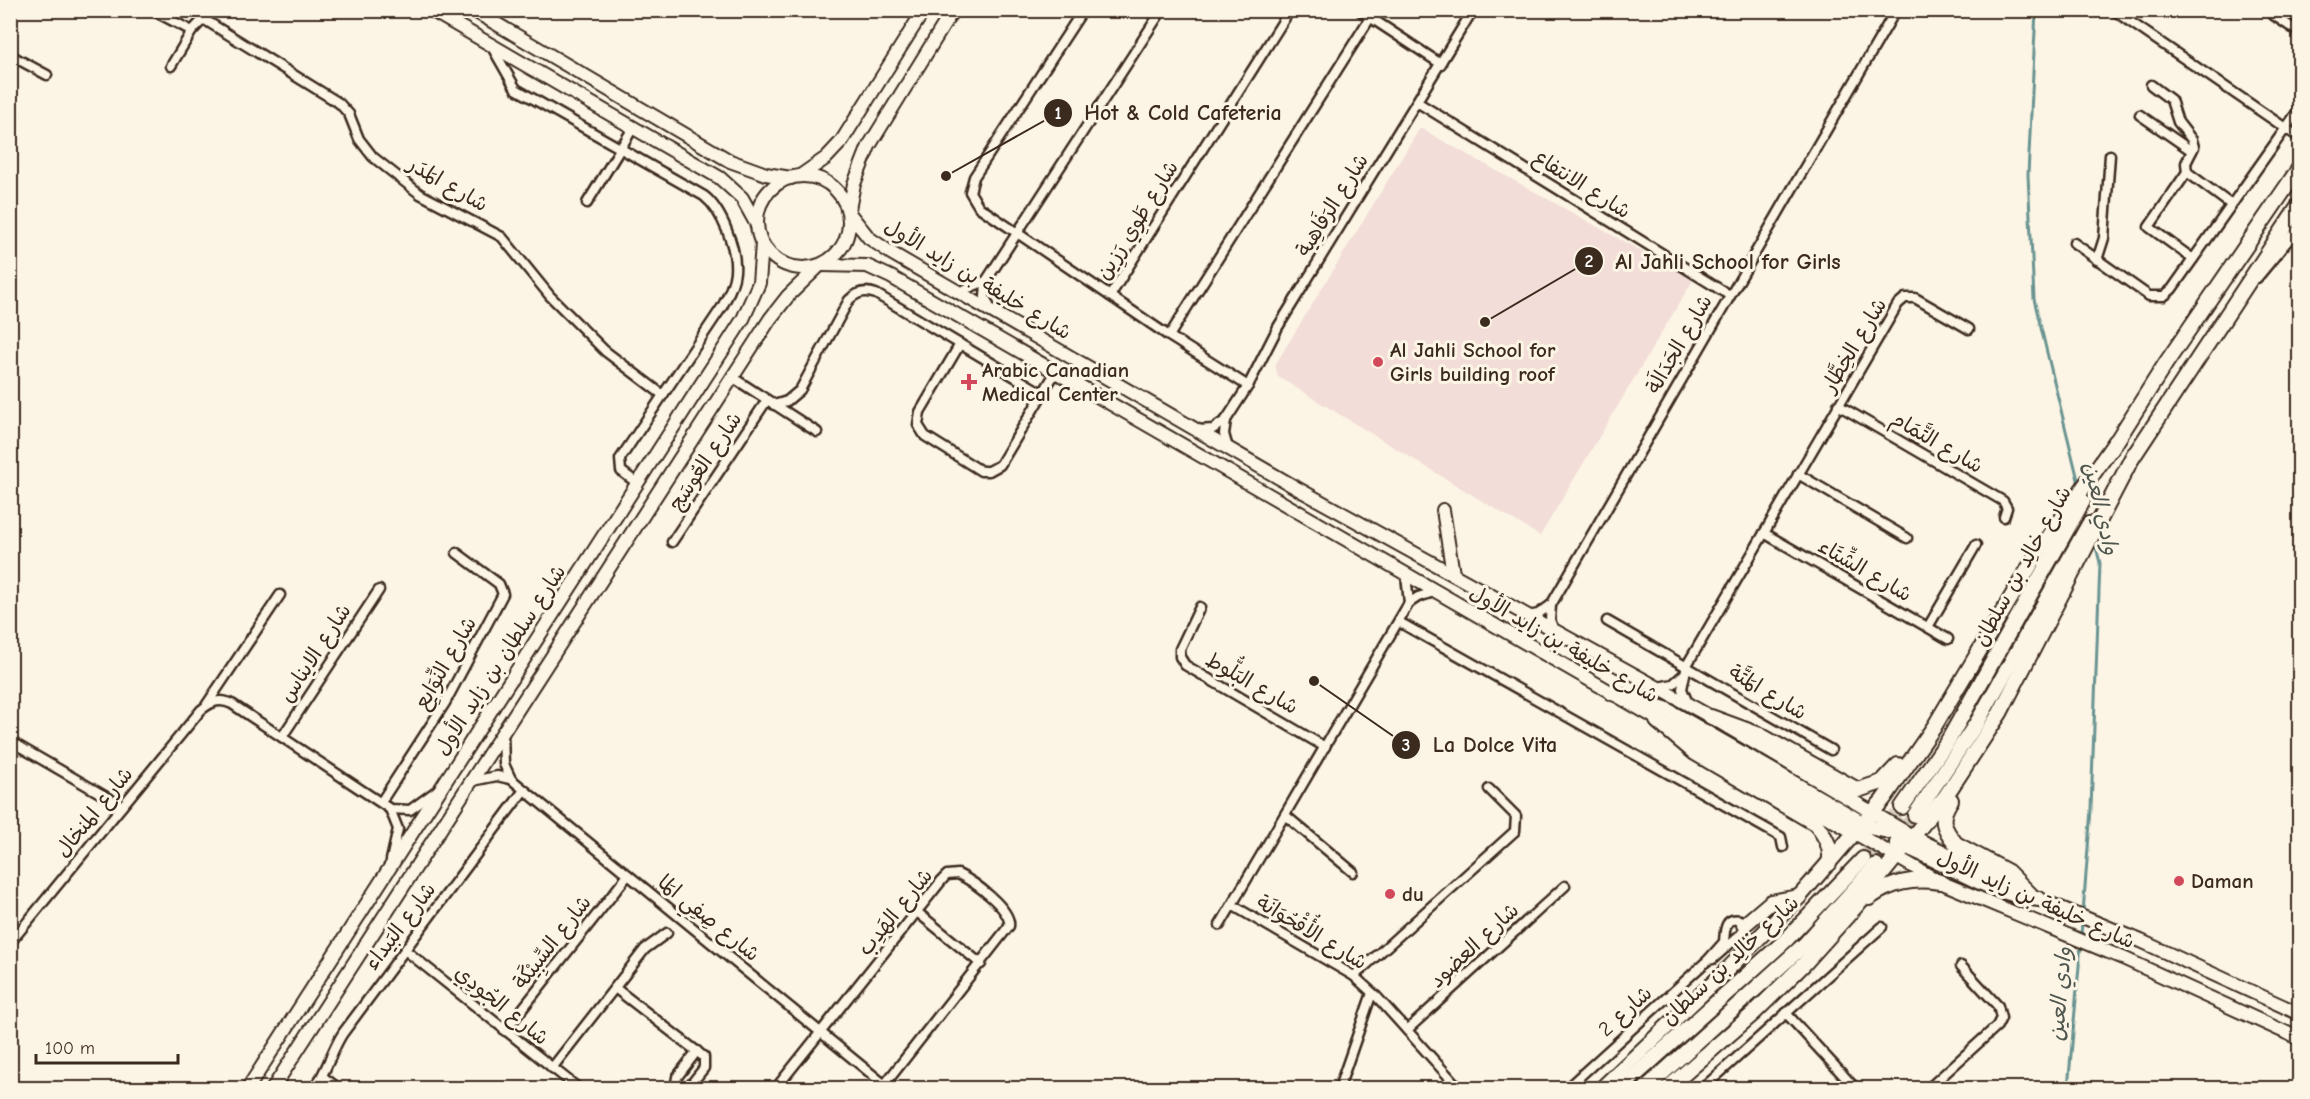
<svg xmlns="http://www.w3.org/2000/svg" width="2310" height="1099" viewBox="0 0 2310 1099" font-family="'Comic Neue','Playpen Sans Arabic',sans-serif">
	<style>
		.built { fill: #f2ddd8 }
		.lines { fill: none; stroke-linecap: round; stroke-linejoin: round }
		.stream { stroke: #699391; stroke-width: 3 }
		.primary-tunnel { stroke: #d5ccbd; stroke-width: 14; stroke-dasharray: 14 7; stroke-linecap: butt }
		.street-casing { stroke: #3b2a1e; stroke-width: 13 }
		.secondary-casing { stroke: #3b2a1e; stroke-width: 16 }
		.primary-casing { stroke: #3b2a1e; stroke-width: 18 }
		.street { stroke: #fcf5e5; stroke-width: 8 }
		.secondary { stroke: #fcf5e5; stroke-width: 12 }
		.primary { stroke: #fcf5e5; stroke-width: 14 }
		.poi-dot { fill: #d1495b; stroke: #fcf5e5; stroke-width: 2 }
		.labels { text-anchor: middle; stroke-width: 6; stroke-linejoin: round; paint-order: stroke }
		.street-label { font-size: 21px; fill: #3b2a1e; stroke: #fcf5e5 }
		.poi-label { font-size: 21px; font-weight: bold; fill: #3b2a1e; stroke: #fcf5e5; text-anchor: start }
		.water-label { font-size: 22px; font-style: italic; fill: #4e564e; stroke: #fcf5e5 }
		.leader { fill: none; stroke: #3b2a1e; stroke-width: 2 }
		.callout-dot { fill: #3b2a1e; stroke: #fcf5e5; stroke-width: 2 }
		.mark-label { font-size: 18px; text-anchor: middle; font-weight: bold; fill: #fff }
		.callout-label { font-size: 22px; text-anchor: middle; font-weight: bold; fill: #3b2a1e; stroke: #fcf5e5; stroke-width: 6; stroke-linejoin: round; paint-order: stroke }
	</style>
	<rect width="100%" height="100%" fill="#fcf5e5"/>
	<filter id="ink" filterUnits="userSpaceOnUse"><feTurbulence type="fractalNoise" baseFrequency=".0167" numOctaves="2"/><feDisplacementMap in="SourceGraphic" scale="12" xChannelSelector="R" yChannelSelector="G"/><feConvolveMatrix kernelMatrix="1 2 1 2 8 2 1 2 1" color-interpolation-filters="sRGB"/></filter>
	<g filter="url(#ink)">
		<!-- built -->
		<polygon class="built" points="1420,128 1693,280 1540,536 1278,377 1275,365"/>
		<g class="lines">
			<!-- stream -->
			<g class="stream">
				<polyline points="2036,10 2028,175 2034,299 2079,484"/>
				<polyline points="2083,913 2091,809 2100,563 2095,543"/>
				<polyline points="2081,937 2082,920"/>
				<polyline points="2068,1088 2081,944"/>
			</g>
			<!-- primary-tunnel -->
			<g class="primary-tunnel">
				<polyline points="1863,859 1902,807"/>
				<polyline points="1876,865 1915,815"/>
			</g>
			<defs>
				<g id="street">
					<polyline points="152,10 192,31"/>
					<polyline points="1083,10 974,177 970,192 979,207 1169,336 1248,386"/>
					<polyline points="1359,10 1441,64"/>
					<polyline points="2113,10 2300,138"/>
					<polyline points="2266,10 2300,33"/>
					<polyline points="205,20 339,103 349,114 359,139 373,157 420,194 502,237 550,296 605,351 663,395"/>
					<path d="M492 47 516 89 704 196C722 210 737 249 735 272 734 284 728 296 722 307L620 459 621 471 637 483"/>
					<polyline points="10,55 47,75"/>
					<polyline points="171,66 192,31 212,10"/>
					<polyline points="2151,85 2171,100 2178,122 2192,140 2194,147 2186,163 2187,172"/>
					<polyline points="1417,102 1729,295"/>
					<polyline points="10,112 14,113"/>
					<polyline points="2140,115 2192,151"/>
					<polyline points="2187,172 2149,227 2193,259"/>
					<polyline points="2187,172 2230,204"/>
					<polyline points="587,203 633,128"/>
					<polyline points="2074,243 2149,296 2164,296 2172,289 2300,108"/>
					<polyline points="2097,260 2104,238 2110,155"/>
					<polyline points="2257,278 2300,226"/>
					<polyline points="958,292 986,281"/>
					<polyline points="1110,296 1290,10"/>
					<polyline points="991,310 985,297 986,281 1162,10"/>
					<polyline points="1169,336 1375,10"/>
					<polyline points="960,344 920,412 918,425 925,436 981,471 989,471 1000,465 1055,373"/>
					<polyline points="732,377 817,432"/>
					<path d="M774 405 787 401 800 390 849 300C857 292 865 290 876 294L1042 393"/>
					<polyline points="1838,405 2003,501 2007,508 2004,517"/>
					<polyline points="1226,420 1224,434 1228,448"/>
					<polyline points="1198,430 1213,429 1226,420 1248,386 1278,327 1473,10"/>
					<polyline points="1798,474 1907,538"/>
					<polyline points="1764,533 1948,639"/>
					<polyline points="672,542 767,400"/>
					<polyline points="1406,575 1409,603"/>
					<polyline points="1551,605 1550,620 1554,630"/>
					<polyline points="1200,607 1180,649 1180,657 1185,665 1325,747"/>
					<polyline points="1528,616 1538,614 1551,605 1896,10"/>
					<polyline points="1607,621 1831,750"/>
					<polyline points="1399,622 1781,837 1783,847"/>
					<polyline points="1928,627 1976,545"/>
					<polyline points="1658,687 1673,684 1683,675"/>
					<polyline points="1688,703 1682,689 1687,665 1898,304 1905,298 1915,298 1969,329"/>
					<polyline points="207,704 280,595"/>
					<polyline points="503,733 504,764 511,779 885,1085"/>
					<polyline points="282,737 379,590"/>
					<polyline points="10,741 122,806"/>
					<polyline points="472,781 497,776 510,779"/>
					<polyline points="381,802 445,703 503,594 499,584 457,553"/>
					<polyline points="390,809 398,829 391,860"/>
					<polyline points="1285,815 1353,872"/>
					<polyline points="1232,905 1354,976 1377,997 1459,1088"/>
					<polyline points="917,912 981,964"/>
					<polyline points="1220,925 1409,603 1418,597 1434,592"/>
					<path d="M10 943 201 710C212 701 220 698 232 704L390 809 410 810 439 789"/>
					<polyline points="405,950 578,1088"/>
					<polyline points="1354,976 1515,831 1516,816 1489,789"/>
					<polyline points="615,988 704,1057 704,1068 688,1088"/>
					<polyline points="1786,1013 1855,1088"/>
					<polyline points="1407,1030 1565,886"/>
					<polyline points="505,1031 628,875"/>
					<polyline points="552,1068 645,949 667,933"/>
					<polyline points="323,1077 338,1088"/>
					<path d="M314 1088C327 1072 331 1051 343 1033L524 790"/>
					<polyline points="680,1088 676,1083 677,1077 697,1051"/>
					<path d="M776 1088 942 880 947 875 958 874C973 881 1012 909 1009 926L882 1088"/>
					<polyline points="1339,1088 1372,993"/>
					<path d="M1567 1088 1708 960 1724 942C1725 931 1724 917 1740 920L1744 925 1742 933 1713 959 1708 960"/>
					<polyline points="1703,1088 1882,927"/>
					<polyline points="1929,1088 1997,1026 2001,1018 1998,1006 1961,966"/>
				</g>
				<g id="secondary">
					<polyline points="431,10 720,178 742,198 757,225"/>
					<polyline points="473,10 730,161 766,174 791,178"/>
					<circle cx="803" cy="222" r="46"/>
					<polyline points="800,176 826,158 841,142 924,10"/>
					<polyline points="849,209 854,184 869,146 953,10"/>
					<polyline points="849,213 869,238 891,253 1300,490 1711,717 1912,836 2039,899 2141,941 2300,1014"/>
					<polyline points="822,265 867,266 891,277 1940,882 2123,958 2300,1039"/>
					<polyline points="1443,510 1453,574"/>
					<polyline points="248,1088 743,319 759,283 762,244"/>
					<polyline points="273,1088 770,319 788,296 819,266"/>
				</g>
				<g id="primary">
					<polyline points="2111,450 2166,363 2300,167"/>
					<polyline points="2131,460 2300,204"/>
					<polyline points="1612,693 1665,709 1869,827 1912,836"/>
					<polyline points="1711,717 1760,735 1858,790 1882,782 1898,765"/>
					<path d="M1657 721 1695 753 1816 824C1825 836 1833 849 1829 864"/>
					<path d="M1951 800C1939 818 1942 827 1956 844L2008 872 2030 894"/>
					<polyline points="1902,807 1949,739 2083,501"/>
					<polyline points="1915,815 1978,721 2089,524"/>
					<path d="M1897 843C1946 861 1986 894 2039 899"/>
					<path d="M1869 898C1892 882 1912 878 1940 882"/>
					<polyline points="1744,925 1771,902 1799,897"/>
					<polyline points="1602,1088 1726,971 1799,897 1883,800 1934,727 2037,554 2116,441"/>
					<polyline points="1621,1088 1787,939 1863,859"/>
					<polyline points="1646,1088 1805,944 1876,865"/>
					<polyline points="1668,1088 1754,1013 1804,964 1857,905 1945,797 2000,713 2134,454"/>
				</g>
			</defs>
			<!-- street casing -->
			<use href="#street" class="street-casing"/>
			<!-- secondary casing -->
			<use href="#secondary" class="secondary-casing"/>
			<!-- primary casing -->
			<use href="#primary" class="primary-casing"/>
			<!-- street -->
			<use href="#street" class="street"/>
			<!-- secondary -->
			<use href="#secondary" class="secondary"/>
			<!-- primary -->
			<use href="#primary" class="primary"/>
		</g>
	</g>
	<!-- markers -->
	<g class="poi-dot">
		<circle cx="1378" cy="362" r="6"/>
		<path d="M966 373h6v6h6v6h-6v6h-6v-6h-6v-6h6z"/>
		<circle cx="2179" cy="881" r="6"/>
		<circle cx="1390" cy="894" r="6"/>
	</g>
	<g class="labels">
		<!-- street labels -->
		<g class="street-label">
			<text transform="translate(448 184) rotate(30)" y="7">شارع المَدَر</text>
			<text transform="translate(1582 184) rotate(32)" y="7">شارع الانتفاع</text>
			<text transform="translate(1332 205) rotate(-58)" y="7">شارع الرَفَاهِية</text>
			<text transform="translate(1137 220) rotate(-58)" y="7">شارع طَوِي رَزِين</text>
			<text transform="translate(978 279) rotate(31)" y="7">شارع خليفة بن زايد الأول</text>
			<text transform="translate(1679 344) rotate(-60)" y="7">شارع الجَدَالَة</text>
			<text transform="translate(1854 345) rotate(-59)" y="7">شارع الخِطَّار</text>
			<text transform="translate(1937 442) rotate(30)" y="7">شارع التَّمَام</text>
			<text transform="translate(705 461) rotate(-56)" y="7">شارع العُوسَج</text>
			<text transform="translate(2022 566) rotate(-61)" y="7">شارع خالِد بن سلطان</text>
			<text transform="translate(1865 570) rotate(30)" y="7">شارع الشِّتَاء</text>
			<text transform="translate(1564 644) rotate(30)" y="7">شارع خليفة بن زايد الأول</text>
			<text transform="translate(315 653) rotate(-57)" y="7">شارع الايناس</text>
			<text transform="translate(500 660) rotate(-57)" y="7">شارع سلطان بن زايد الأول</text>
			<text transform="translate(445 663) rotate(-60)" y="7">شارع النِّوَايِع</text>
			<text transform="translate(1252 683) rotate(30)" y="7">شارع البَلُّوط</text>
			<text transform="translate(1768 692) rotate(31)" y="7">شارع المَتَّة</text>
			<text transform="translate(94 812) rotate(-51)" y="7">شارع المنخال</text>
			<text transform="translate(2036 899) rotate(24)" y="7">شارع خليفة بن زايد الأول</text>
			<text transform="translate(895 912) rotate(-51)" y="7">شارع الهَدِب</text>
			<text transform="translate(709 918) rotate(39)" y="7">شارع صِفِي المَا</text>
			<text transform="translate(400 926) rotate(-53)" y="7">شارع البَيداء</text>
			<text transform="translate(1312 932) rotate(31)" y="7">شارع الأُقْحُوَانَة</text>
			<text transform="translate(552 942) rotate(-52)" y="7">شارع السِّبِيْكَة</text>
			<text transform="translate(1474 945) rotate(-43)" y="7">شارع العضود</text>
			<text transform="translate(1730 960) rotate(-43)" y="7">شارع خالِد بن سلطان</text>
			<text transform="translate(502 1005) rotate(39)" y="7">شارع الجُودِي</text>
			<text transform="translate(1625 1011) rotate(-42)" y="7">شارع 2</text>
		</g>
		<!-- poi labels -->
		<g class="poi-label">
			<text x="1390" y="357">Al Jahli School for<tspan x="1390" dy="24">Girls building roof</tspan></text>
			<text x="982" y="377">Arabic Canadian<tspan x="982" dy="24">Medical Center</tspan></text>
			<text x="2191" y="888">Daman</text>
			<text x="1402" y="901">du</text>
		</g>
		<!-- water labels -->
		<g class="water-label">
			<text transform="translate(2102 508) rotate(77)" y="8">وادي العين</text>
			<text transform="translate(2059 994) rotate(-85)" y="8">وادي العين</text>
		</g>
	</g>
	<!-- callouts -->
	<path class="leader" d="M946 176L1058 113M1485 322L1589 261M1314 681L1406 745"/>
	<g class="callout-dot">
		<circle cx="946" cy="176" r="6"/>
		<circle cx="1485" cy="322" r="6"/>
		<circle cx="1314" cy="681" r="6"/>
		<circle cx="1058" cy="113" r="15"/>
		<circle cx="1589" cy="261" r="15"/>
		<circle cx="1406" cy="745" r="15"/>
	</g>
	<g class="mark-label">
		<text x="1058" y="119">1</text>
		<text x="1589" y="267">2</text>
		<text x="1406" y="751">3</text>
	</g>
	<g class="callout-label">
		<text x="1183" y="120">Hot &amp; Cold Cafeteria</text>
		<text x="1728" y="269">Al Jahli School for Girls</text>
		<text x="1495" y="752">La Dolce Vita</text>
	</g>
	<!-- margin -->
	<rect width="2310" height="1099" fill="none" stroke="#fcf5e5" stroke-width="36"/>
	<rect x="18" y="18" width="2274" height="1063" fill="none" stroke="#3b2a1e" stroke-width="2" filter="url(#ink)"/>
	<!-- scale -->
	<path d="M36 1054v9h142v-9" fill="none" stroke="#3b2a1e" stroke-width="3"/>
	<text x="45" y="1054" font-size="18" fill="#3b2a1e" stroke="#fcf5e5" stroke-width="4.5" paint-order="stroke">100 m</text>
</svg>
